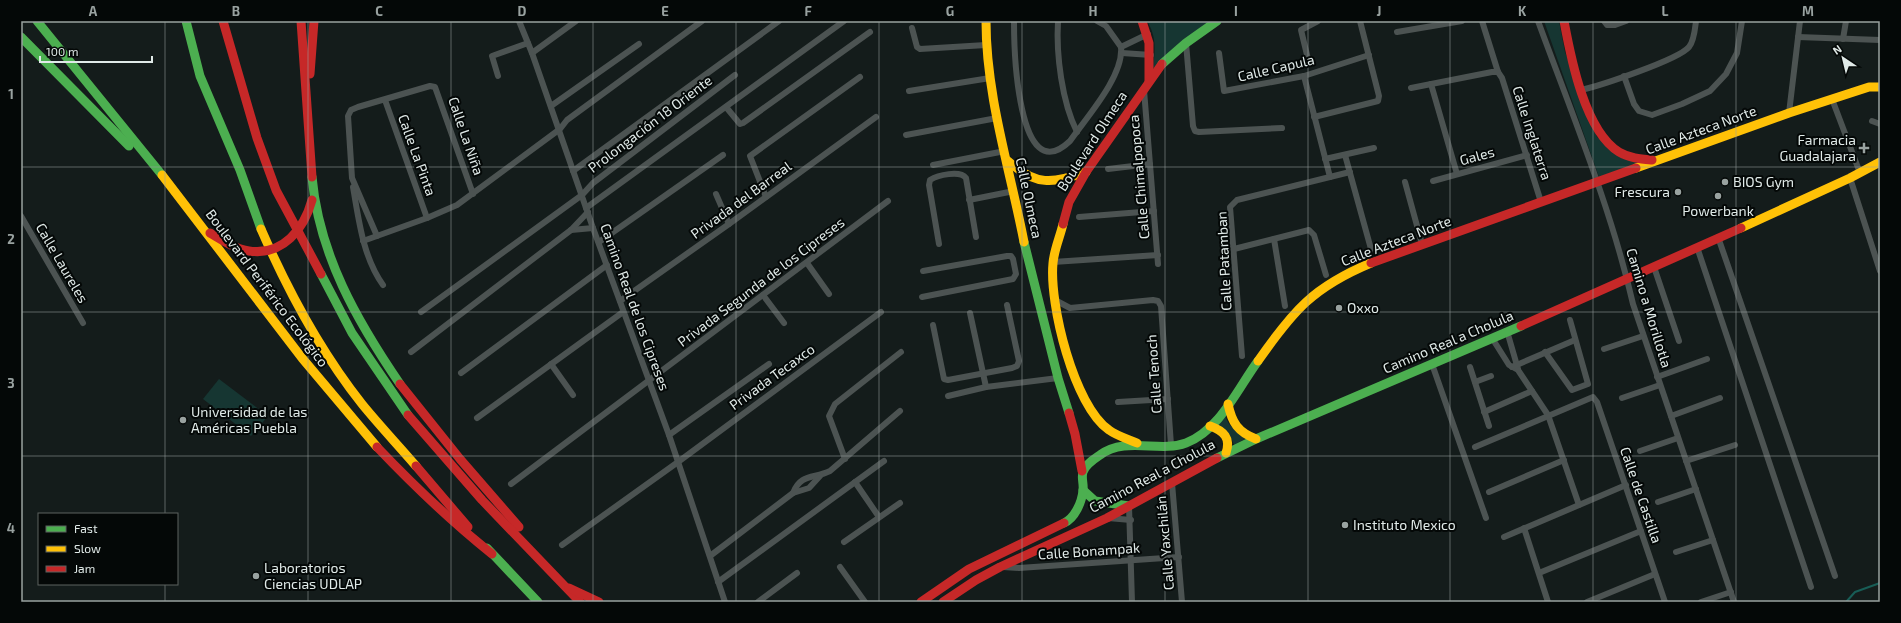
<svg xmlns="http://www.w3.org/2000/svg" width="1901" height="623" viewBox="0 0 1901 623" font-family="'Exo 2',sans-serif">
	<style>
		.green { fill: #163632 }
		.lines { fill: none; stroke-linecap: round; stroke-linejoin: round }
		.stream { stroke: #185d56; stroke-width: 2 }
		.street { stroke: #4c5352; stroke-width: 6 }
		.fast { stroke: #4caf50; stroke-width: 9 }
		.slow { stroke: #ffc107; stroke-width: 9 }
		.jam { stroke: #c62828; stroke-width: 9 }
		.grid { fill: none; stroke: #99a2a0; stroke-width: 1; stroke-opacity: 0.55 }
		.poi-dot { fill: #99a2a0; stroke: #040807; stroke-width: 1.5 }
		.labels { text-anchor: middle; stroke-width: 4; stroke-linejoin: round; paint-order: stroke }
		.street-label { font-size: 14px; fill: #e0eae8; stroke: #040807 }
		.poi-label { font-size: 14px; fill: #e0eae8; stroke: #040807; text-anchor: start }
		.neatline { fill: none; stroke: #99a2a0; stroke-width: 1.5 }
		.grid-label { font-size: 13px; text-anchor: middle; font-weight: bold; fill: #99a2a0 }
	</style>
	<rect width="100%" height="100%" fill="#141c1b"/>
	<!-- green -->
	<g class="green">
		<path d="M1147 21H1209L1172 50 1153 69C1155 51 1157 37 1147 21Z"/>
		<polygon points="1544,21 1559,21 1565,52 1597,137 1639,163 1599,177"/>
		<polygon points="219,379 268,416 251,436 203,399"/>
		<polygon points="1224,414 1229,424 1245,439 1234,445 1232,440 1216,424"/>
	</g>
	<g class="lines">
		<!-- stream -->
		<polyline class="stream" points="1846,602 1855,592 1880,583"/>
		<!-- street -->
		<g class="street">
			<polyline points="519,21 532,53 593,228 669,435 725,602"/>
			<path d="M1014 21C1014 46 1017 192 1070 141 1086 118 1124 76 1121 47"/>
			<path d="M1058 21C1056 55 1062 102 1077 132"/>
			<polyline points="1097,21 1106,26 1121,47"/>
			<polyline points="1482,21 1498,72 1502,78 1541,202"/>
			<path d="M1538 21C1572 114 1611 208 1633 304L1734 602"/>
			<polyline points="1604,21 1607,25 1615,25 1626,21"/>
			<polyline points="912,28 917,47 920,49 986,45"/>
			<polyline points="1397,32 1462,21"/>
			<polyline points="1798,37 1880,40"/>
			<polyline points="1843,39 1846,21"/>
			<polyline points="1186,43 1193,126 1195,131 1199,132 1282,128"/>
			<polyline points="1121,47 1148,34"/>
			<polyline points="532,53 576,21"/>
			<polyline points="1122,53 1151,55"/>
			<polyline points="1219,53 1224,91 1304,76 1369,55"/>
			<polyline points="1308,59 1301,30 1318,21"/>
			<polyline points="498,76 492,56 528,43"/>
			<polyline points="1304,76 1330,177"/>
			<polyline points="1624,76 1634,104 1639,111 1652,115 1682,104 1710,91 1726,74 1737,53 1742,21"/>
			<polyline points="1431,84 1457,174"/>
			<polyline points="1411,88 1492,72 1498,72"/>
			<polyline points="1144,90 1158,264"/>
			<path d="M1581 90C1599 86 1678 60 1689 47 1694 41 1695 29 1696 21"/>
			<polyline points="909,91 990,78"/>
			<polyline points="1832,99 1860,173"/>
			<polyline points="385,100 427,218"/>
			<polyline points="551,106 639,44"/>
			<polyline points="726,107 740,124 743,123 870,32"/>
			<polyline points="1789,113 1800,21"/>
			<polyline points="1314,117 1378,101 1379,96 1360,21"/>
			<polyline points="1872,121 1880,124"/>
			<polyline points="906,135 997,118"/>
			<polyline points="1345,155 1371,249"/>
			<polyline points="1325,159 1374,148"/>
			<polyline points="933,165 1005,151"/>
			<polyline points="1108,169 1150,164"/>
			<polyline points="573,171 779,21"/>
			<polyline points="1850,178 1880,271"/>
			<polyline points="1433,181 1527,155"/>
			<polyline points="1405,182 1422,244"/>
			<path d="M353 187C359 221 363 257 383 285"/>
			<polyline points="716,194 729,224"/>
			<polyline points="766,197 750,156 860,77"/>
			<polyline points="969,200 1014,191"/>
			<polyline points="586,208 844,21"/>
			<polyline points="21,216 83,323"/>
			<polyline points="1079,217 1154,211"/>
			<polyline points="571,230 593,228"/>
			<polyline points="377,236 352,178 348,116 351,110 358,107 430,86 435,87 473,194"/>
			<polyline points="1718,237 1835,576"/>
			<polyline points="1274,239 1285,306"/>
			<polyline points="363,241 427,218 457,205 560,129 567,120 702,21"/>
			<polyline points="599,242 723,155"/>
			<path d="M939 244 929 185 930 180C938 175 960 170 966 178L976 237"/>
			<polyline points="1697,247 1811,587"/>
			<polyline points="1234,249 1309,230 1314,235 1326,275"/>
			<polyline points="1053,262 1158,255"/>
			<polyline points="807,263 829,294"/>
			<polyline points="1654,267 1679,341"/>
			<polyline points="763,295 784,323"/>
			<polyline points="922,297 1013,279 1016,274 1013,259 1011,256 1007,256 923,271"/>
			<polyline points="1055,300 1070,308 1153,300 1158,301 1161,306 1171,445"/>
			<polyline points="620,301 729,224 876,117"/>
			<polyline points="421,312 582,195 593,183 735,75"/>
			<polyline points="970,313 986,387"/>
			<polyline points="933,325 944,379 948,380 1012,368 1017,366 1019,361 1007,305"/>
			<polyline points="1507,331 1518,369"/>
			<polyline points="1492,338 1509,365 1518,370 1548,415 1579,505"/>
			<polyline points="1604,349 1643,336"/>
			<polyline points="411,352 571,230 588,212"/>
			<polyline points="1545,352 1572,390 1588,384 1570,320"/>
			<polyline points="1242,356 1230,207 1237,200 1350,172"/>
			<polyline points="551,364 573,395"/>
			<polyline points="1432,364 1486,518"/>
			<polyline points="1470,367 1489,426"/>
			<polyline points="1512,367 1575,340"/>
			<polyline points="461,373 607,265"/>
			<polyline points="1657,377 1707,359"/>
			<polyline points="1475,382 1491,376"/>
			<polyline points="948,396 986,387 1058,378"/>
			<polyline points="1622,398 1660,385"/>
			<polyline points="1118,402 1168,399"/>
			<polyline points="1484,412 1532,391"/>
			<polyline points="1671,416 1720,398"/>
			<polyline points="477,418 623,312"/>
			<polyline points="669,435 769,364"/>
			<polyline points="1475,447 1593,397 1597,402 1665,602"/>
			<polyline points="1640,451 1678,438"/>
			<polyline points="845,459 829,416 835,404 901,352"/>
			<polyline points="1686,461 1735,445"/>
			<polyline points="855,482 879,517"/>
			<polyline points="1172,483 1182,602"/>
			<polyline points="511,484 888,201"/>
			<polyline points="1489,492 1564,460"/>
			<path d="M793 493C801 473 814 479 830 471L900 411"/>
			<polyline points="1658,502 1696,489"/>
			<polyline points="1129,506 1132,602"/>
			<polyline points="1108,518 1131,520"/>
			<polyline points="1524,528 1548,602"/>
			<polyline points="1504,537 1626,485"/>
			<polyline points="844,542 900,503"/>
			<polyline points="562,545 678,462 881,312"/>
			<polyline points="1676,552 1713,540"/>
			<polyline points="710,556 793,493 809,488 820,476"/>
			<polyline points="840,567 865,602"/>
			<polyline points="1003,567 1019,568 1179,557"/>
			<polyline points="1539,573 1641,531"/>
			<polyline points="718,582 884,461"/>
			<polyline points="758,602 797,573"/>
			<polyline points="1587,602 1655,574"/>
			<polyline points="1701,602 1731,592"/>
		</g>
		<!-- fast -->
		<g class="fast">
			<polyline points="37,21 162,175"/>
			<polyline points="186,21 200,76 240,170 261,229"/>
			<polyline points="21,37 129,146"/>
			<polyline points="1162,64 1186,43 1217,21"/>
			<path d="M312 177C319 255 357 321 400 384"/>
			<polyline points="1024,242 1058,378 1069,413"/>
			<polyline points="321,274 352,333 408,415"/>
			<polyline points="1217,458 1256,439 1521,326"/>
			<polyline points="1083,490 1095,501 1129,506"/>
			<path d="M1064 523C1075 518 1082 502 1083 490 1084 484 1081 478 1083 472 1085 465 1094 459 1100 455 1126 436 1159 453 1186 443 1220 430 1238 388 1258 361"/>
			<polyline points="487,548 538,602"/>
		</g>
		<!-- slow -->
		<g class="slow">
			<path d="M986 21C986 96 1010 169 1024 242"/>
			<path d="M1008 161C1036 186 1052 184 1086 172"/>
			<polyline points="1636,168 1789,113 1869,87 1880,87"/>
			<polyline points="162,175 302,358 377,447"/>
			<path d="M1063 224C1060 237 1054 250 1053 263 1049 304 1074 406 1109 430 1117 436 1128 439 1137 443"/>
			<polyline points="1741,228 1850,178 1880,162"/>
			<path d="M261 229C288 291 320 351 362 404 379 425 398 445 416 466"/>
			<path d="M1258 361C1293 311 1313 287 1371 263"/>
			<path d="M1228 404C1232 423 1238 432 1256 439"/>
			<path d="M1210 426C1224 431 1231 438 1226 453"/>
		</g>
		<!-- jam -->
		<g class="jam">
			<polyline points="223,21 257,138 276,190 321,274"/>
			<polyline points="301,21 312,177"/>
			<polyline points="1142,21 1149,43 1149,81"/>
			<path d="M1564 21C1571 59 1585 131 1619 152 1629 158 1641 159 1652 160"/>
			<polyline points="310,74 314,21"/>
			<polyline points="1063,224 1069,202 1086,172 1162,64"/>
			<path d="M210 233C222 240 235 249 249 251 283 256 304 229 312 200"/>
			<polyline points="1371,263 1636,168"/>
			<polyline points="1521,326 1741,228"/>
			<polyline points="400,384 460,459 519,527"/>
			<polyline points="1069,413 1075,434 1082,471"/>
			<polyline points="408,415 482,500 580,602"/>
			<path d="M377 447C414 486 451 521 492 554"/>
			<polyline points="416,466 468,527"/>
			<polyline points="569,588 599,602"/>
			<polyline points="921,602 969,569 1064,523"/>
			<polyline points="943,602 976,580 1000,567 1107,518 1217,458"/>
		</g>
	</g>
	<!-- grid -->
	<path class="grid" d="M165 21V514M308 21V602M451 21V602M593 21V602M736 21V602M879 21V602M1022 21V602M1165 21V602M1308 21V602M1450 21V602M1593 21V602M1736 21V602M21 167H1880M21 312H1880M21 456H1880M165 584V602"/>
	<!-- markers -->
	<g class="poi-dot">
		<path d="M1862 142h4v4h4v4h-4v4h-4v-4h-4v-4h4z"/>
		<circle cx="1725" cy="182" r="4"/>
		<circle cx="1678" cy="192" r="4"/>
		<circle cx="1718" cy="196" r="4"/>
		<circle cx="1339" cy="308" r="4"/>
		<circle cx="183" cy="420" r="4"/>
		<circle cx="1345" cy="525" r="4"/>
		<circle cx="256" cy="576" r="4"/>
	</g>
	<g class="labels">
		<!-- street labels -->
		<g class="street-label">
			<text transform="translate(1276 68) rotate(-13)" y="5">Calle Capula</text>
			<text transform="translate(650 124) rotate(-37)" y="5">Prolongación 18 Oriente</text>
			<text transform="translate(1701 130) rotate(-20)" y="5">Calle Azteca Norte</text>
			<text transform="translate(1532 133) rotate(72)" y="5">Calle Inglaterra</text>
			<text transform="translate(466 136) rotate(71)" y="5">Calle La Niña</text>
			<text transform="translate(1092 141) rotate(-57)" y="5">Boulevard Olmeca</text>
			<text transform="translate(417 155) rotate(70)" y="5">Calle La Pinta</text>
			<text transform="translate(1477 156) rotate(-15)" y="5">Gales</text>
			<text transform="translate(1139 177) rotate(-95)" y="5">Calle Chimalpopoca</text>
			<text transform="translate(1029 198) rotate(78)" y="5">Calle Olmeca</text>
			<text transform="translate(741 200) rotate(-36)" y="5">Privada del Barreal</text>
			<text transform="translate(1396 241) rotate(-21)" y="5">Calle Azteca Norte</text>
			<text transform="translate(1224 261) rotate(-93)" y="5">Calle Patamban</text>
			<text transform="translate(62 263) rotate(60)" y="5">Calle Laureles</text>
			<text transform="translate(761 282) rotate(-37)" y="5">Privada Segunda de los Cipreses</text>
			<text transform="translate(267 288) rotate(53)" y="5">Boulevard Periférico Ecológico</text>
			<text transform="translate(635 307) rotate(70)" y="5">Camino Real de los Cipreses</text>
			<text transform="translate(1649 308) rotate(73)" y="5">Camino a Morillotla</text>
			<text transform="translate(1448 342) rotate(-23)" y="5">Camino Real a Cholula</text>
			<text transform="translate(1154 374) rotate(-94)" y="5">Calle Tenoch</text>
			<text transform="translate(772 377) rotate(-36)" y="5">Privada Tecaxco</text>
			<text transform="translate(1152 476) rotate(-28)" y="5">Camino Real a Cholula</text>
			<text transform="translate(1641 495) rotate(71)" y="5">Calle de Castilla</text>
			<text transform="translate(1165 543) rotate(-95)" y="5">Calle Yaxchilán</text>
			<text transform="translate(1089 551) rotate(-4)" y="5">Calle Bonampak</text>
		</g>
		<!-- poi labels -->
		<g class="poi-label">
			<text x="1856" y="145" text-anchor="end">Farmacia<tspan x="1856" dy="16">Guadalajara</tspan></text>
			<text x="1733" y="187">BIOS Gym</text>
			<text x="1670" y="197" text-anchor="end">Frescura</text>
			<text x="1718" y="216" text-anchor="middle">Powerbank</text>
			<text x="1347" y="313">Oxxo</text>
			<text x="191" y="417">Universidad de las<tspan x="191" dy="16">Américas Puebla</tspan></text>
			<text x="1353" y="530">Instituto Mexico</text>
			<text x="264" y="573">Laboratorios<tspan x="264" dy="16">Ciencias UDLAP</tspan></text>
		</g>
	</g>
	<!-- border -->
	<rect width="1901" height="623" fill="none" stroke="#040807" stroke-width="44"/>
	<!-- legend -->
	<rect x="38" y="513" width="140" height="72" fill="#040807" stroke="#5c6261"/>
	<rect x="46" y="526" width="20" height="6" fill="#4caf50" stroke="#5c6261"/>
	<text x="74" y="533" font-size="12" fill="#e0eae8">Fast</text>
	<rect x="46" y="546" width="20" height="6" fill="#ffc107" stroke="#5c6261"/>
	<text x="74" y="553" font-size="12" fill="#e0eae8">Slow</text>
	<rect x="46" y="566" width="20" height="6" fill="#c62828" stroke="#5c6261"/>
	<text x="74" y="573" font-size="12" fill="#e0eae8">Jam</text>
	<!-- north arrow -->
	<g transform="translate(1843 58) rotate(325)" stroke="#040807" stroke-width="3" paint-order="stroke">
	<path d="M0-3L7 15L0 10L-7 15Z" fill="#e0eae8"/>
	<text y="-6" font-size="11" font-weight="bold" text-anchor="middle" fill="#e0eae8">N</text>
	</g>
	<!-- scale -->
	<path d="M40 56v6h112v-6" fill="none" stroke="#e0eae8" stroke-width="2"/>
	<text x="46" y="56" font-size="12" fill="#e0eae8" stroke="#040807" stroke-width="3" paint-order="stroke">100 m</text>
	<rect x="22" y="22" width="1857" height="579" class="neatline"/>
	<g class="grid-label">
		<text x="93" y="16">A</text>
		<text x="236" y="16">B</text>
		<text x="379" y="16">C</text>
		<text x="522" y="16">D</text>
		<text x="665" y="16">E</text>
		<text x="808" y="16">F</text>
		<text x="950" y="16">G</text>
		<text x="1093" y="16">H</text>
		<text x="1236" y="16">I</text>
		<text x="1379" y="16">J</text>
		<text x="1522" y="16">K</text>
		<text x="1665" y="16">L</text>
		<text x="1808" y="16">M</text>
		<text x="11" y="99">1</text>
		<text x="11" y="244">2</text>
		<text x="11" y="388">3</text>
		<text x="11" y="533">4</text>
	</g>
</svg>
